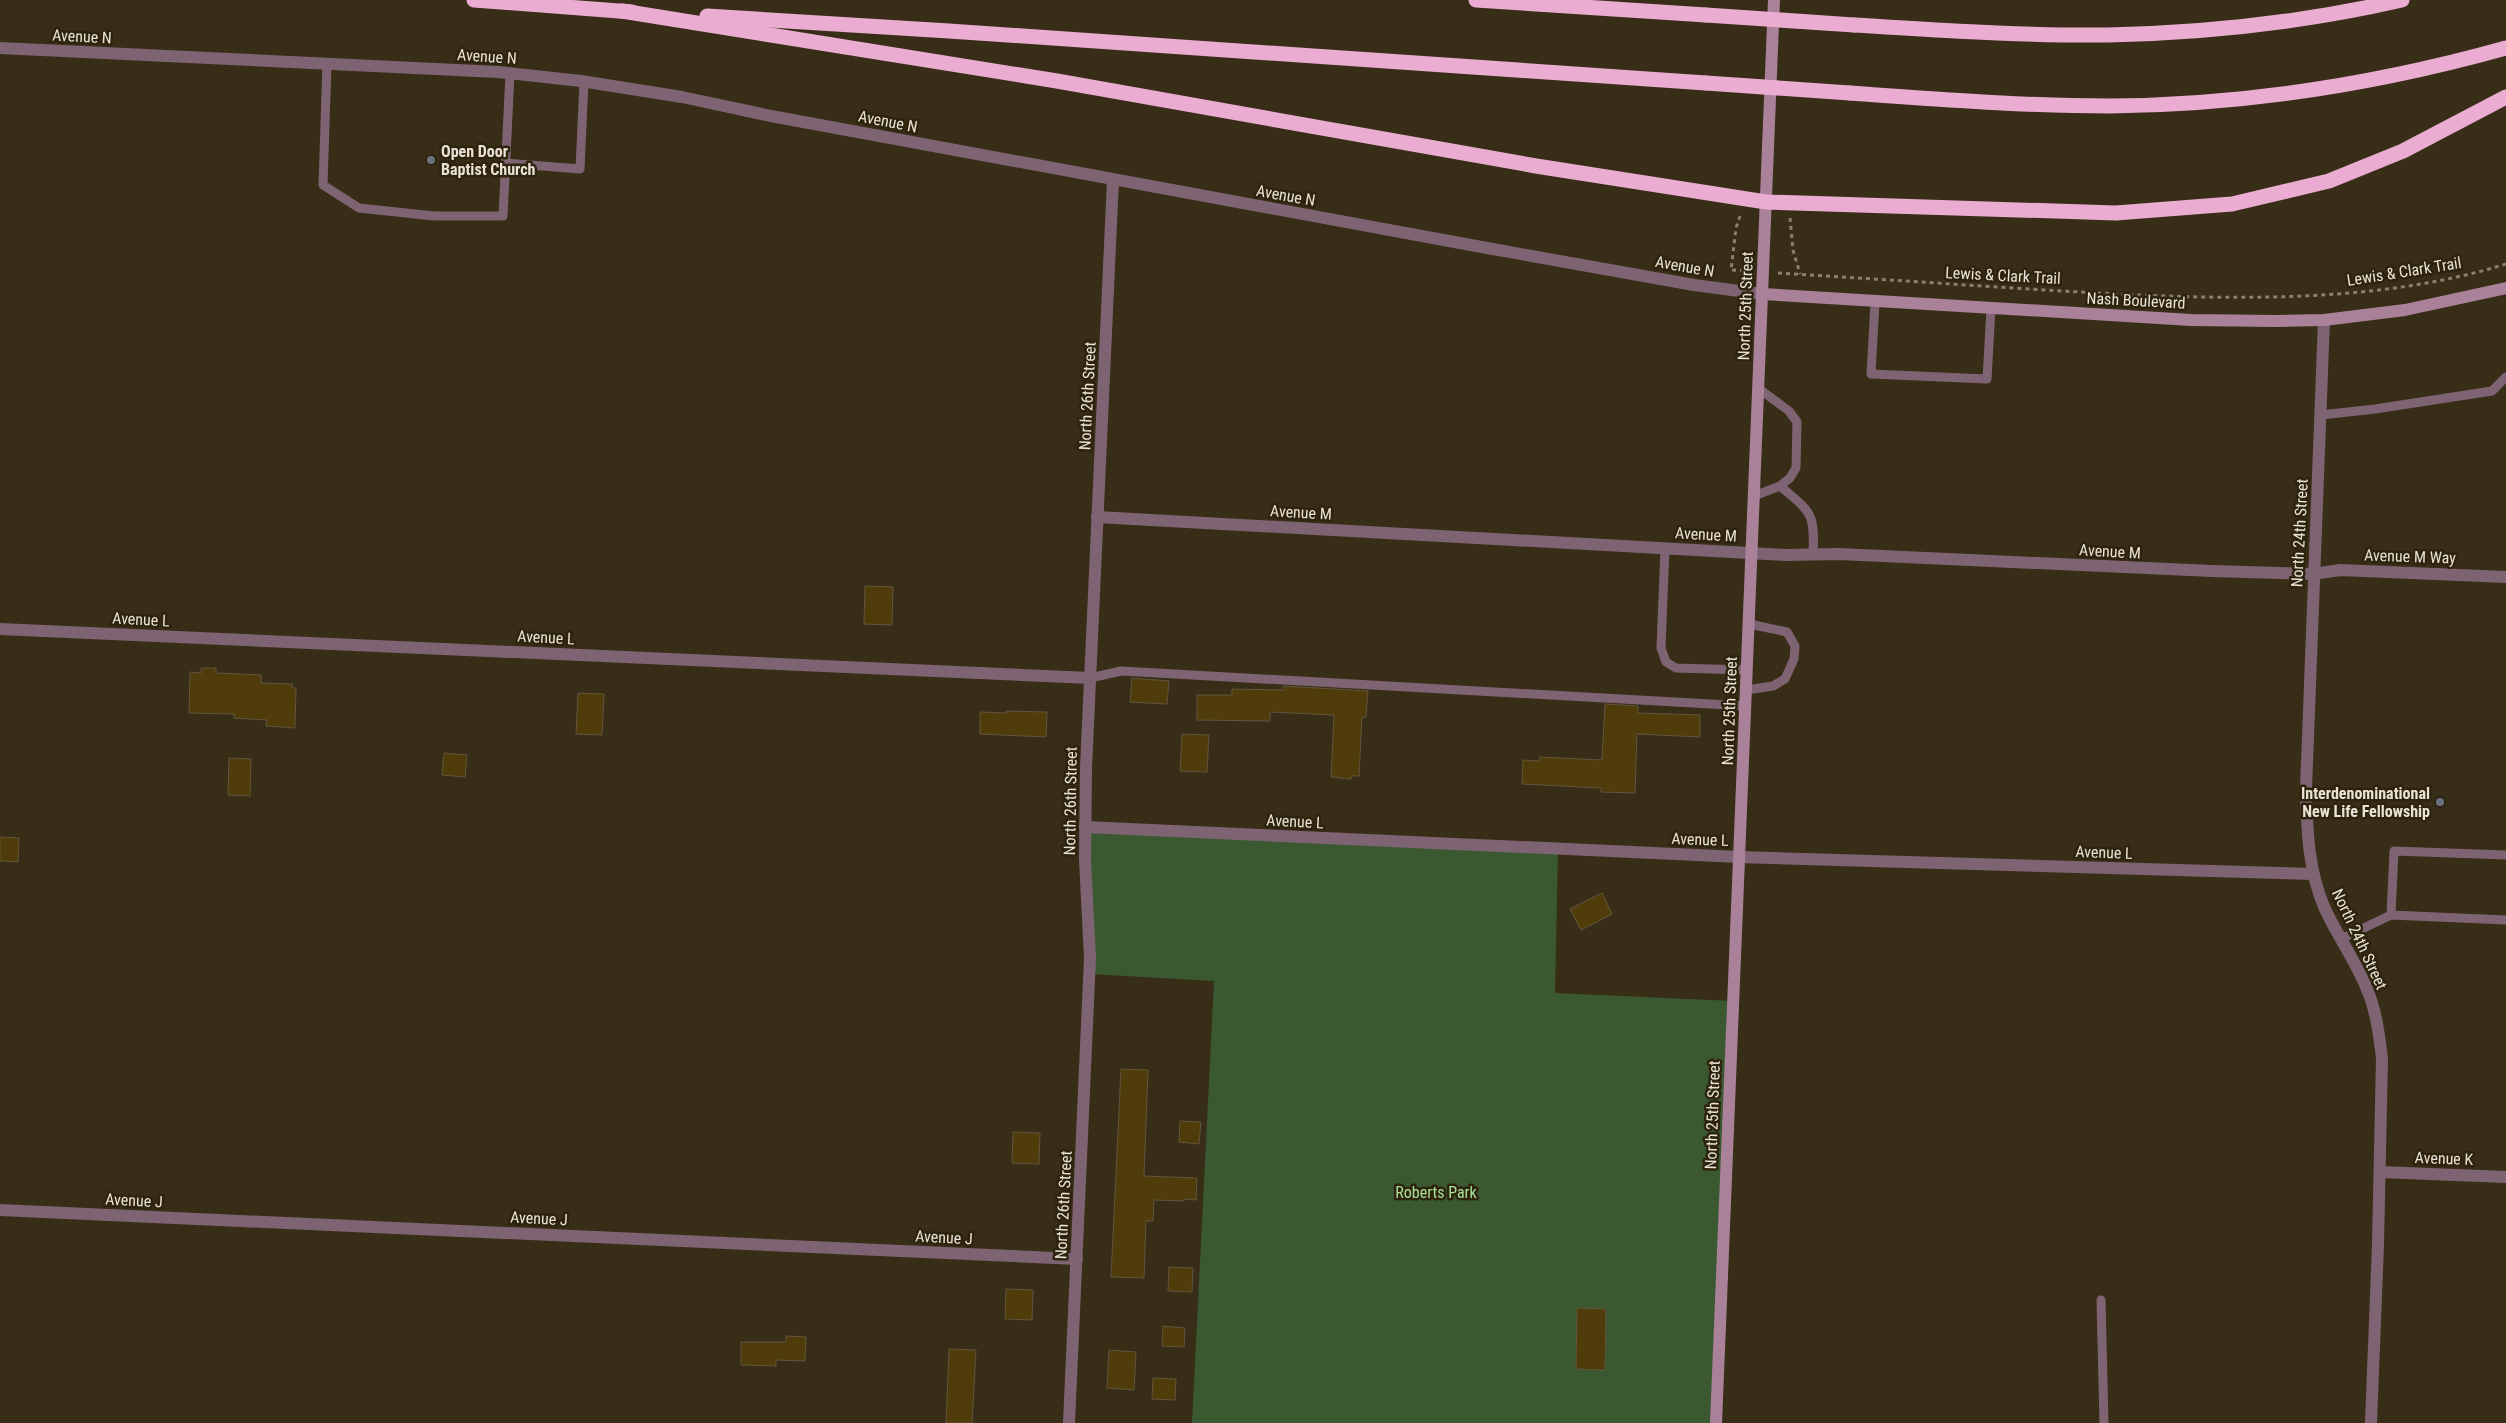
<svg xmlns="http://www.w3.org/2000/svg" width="2506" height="1423" viewBox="0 0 2506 1423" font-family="'Roboto Condensed',sans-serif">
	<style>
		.green { fill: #3a5931 }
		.building { fill: #4f3c0a; stroke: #61563e }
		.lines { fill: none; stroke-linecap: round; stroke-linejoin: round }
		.path { stroke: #89816f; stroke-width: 3; stroke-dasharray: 4 4; stroke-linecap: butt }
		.lane { stroke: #7e6473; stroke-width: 9 }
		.street { stroke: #7e6473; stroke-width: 12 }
		.secondary { stroke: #a98299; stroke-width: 12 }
		.highway { stroke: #eaacd0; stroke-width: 15 }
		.highway-bridge { stroke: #eaacd0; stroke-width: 15 }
		.worship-dot { fill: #6b7280; stroke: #2e240e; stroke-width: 2 }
		.labels { text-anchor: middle; stroke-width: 5; stroke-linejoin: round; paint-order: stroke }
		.street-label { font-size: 16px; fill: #e9e2d5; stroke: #2e240e }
		.poi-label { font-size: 16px; font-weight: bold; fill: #e9e2d5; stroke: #2e240e; text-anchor: start }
		.park-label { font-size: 16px; fill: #a7e197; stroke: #2e240e }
	</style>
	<rect width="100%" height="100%" fill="#382e18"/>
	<!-- green -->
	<polygon class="green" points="1085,827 1558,849 1555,993 1733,1001 1716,1423 1192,1423 1214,981 1090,974"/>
	<!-- building -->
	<g class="building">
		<polygon points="865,586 893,587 892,625 864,624"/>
		<polygon points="201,668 216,668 216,673 261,675 261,683 292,684 292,688 296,688 295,728 266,726 267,720 234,718 234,714 189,713 190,672 201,673"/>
		<polygon points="1132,678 1169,681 1167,704 1130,702"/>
		<polygon points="1283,686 1368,691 1366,717 1362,717 1359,776 1351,776 1351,779 1331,777 1334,715 1270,712 1270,721 1197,720 1197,695 1232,695 1232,689 1283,690"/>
		<polygon points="578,693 604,694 602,735 576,734"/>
		<polygon points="1605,704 1638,706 1638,713 1700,715 1700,737 1637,734 1635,793 1601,792 1601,788 1522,784 1523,760 1539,761 1540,757 1602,760"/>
		<polygon points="1006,711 1047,712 1046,737 980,734 980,712 1006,713"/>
		<polygon points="1182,734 1209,735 1207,772 1180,771"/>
		<polygon points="444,753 467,755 465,777 442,775"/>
		<polygon points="229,758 251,759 250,796 228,795"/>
		<polygon points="0,837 19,838 18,862 0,861"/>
		<polygon points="1602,893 1612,914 1581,930 1570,909"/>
		<polygon points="1121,1069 1148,1070 1144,1176 1197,1178 1196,1200 1184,1199 1184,1201 1154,1200 1153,1221 1146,1221 1144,1278 1111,1277"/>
		<polygon points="1180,1121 1201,1122 1199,1144 1179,1142"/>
		<polygon points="1013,1132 1040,1133 1039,1164 1012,1163"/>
		<polygon points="1169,1267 1193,1268 1192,1292 1168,1291"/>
		<polygon points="1006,1289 1033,1290 1032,1320 1005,1319"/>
		<polygon points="1577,1308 1606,1309 1605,1370 1576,1369"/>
		<polygon points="1163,1326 1185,1328 1184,1347 1162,1346"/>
		<polygon points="786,1336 806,1337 805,1361 776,1360 776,1366 741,1365 741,1342 786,1342"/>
		<polygon points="949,1349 976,1350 972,1423 946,1423"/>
		<polygon points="1109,1350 1136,1352 1134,1390 1107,1388"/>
		<polygon points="1153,1378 1176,1379 1175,1400 1152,1399"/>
	</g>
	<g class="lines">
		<!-- path -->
		<g class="path">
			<polyline points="1740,216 1736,228 1731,270 1747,271"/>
			<polyline points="1790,218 1793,250 1800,274"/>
			<path d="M1778 273C1873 279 1967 285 2062 291 2204 299 2368 307 2506 264"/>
		</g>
		<!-- lane -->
		<g class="lane">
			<polyline points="327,63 323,185 359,208 434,216 503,216 510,74"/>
			<polyline points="506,163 580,169 584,82"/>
			<polyline points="1875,302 1871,374 1987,379 1991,309"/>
			<polyline points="2321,415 2375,409 2492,391 2506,377"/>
			<path d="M1780 486C1811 513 1815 511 1813 555"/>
			<polyline points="1754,496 1780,486 1790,478 1796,468 1797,422 1789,411 1758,388"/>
			<polyline points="1665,548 1661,648 1666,662 1676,668 1747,670"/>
			<polyline points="1090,678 1121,671 1746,706"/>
			<polyline points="1746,690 1773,686 1785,679 1794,659 1795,646 1787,632 1749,624"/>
			<polyline points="2391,915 2394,851 2506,855"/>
			<polyline points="2341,939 2391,915 2506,920"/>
			<polyline points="2101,1300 2104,1423"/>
		</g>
		<!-- street -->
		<g class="street">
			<polyline points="0,48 498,72 581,81 682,97 771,116 1487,248 1694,285 1762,294"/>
			<path d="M2324 320 2306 789C2307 830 2308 870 2325 909 2337 935 2355 960 2366 987 2376 1009 2379 1034 2382 1058L2378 1244 2371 1423"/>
			<polyline points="1097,517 1785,555 1839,554 2212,571 2313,574 2340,570 2506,577"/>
			<polyline points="0,629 1090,678"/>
			<polyline points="1085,827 1740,857 2313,874"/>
			<polyline points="2380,1172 2506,1177"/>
			<polyline points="0,1210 1077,1259"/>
			<polyline points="1069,1423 1090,958 1085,860 1086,768 1113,180"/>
		</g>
		<!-- secondary -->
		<g class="secondary">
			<polyline points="1762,294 2191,320 2276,321 2324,320 2405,310 2506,288"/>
			<polyline points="1716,1423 1774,0"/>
		</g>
		<!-- highway -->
		<g class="highway">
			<polyline points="474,0 632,12"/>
			<polyline points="1476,0 1706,15"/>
			<polyline points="622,11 1057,81 1536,166 1766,202 2116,213 2232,204 2329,181 2403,151 2506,97"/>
			<polyline points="707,16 949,31 1706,83"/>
			<path d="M1854 25C1939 30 2024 36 2108 35 2207 33 2306 22 2402 0"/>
			<path d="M1850 93C1937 99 2023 106 2110 106 2244 105 2377 84 2506 48"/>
		</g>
		<!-- highway-bridge -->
		<g class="highway-bridge">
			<polyline points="1706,15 1854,25"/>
			<polyline points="1706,83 1850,93"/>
		</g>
	</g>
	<!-- markers -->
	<g class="worship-dot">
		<circle cx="431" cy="160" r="5"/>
		<circle cx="2440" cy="802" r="5"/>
	</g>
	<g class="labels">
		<!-- street labels -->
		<g class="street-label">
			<text transform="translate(82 36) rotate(3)" y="6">Avenue N</text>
			<text transform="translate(487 56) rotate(4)" y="6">Avenue N</text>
			<text transform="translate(888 121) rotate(11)" y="6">Avenue N</text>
			<text transform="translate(1286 195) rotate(10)" y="6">Avenue N</text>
			<text transform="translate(1685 266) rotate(10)" y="6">Avenue N</text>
			<text transform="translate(2404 271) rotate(-9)" y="6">Lewis &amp; Clark Trail</text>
			<text transform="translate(2003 275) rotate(3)" y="6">Lewis &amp; Clark Trail</text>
			<text transform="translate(2136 300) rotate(3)" y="6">Nash Boulevard</text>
			<text transform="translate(1745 306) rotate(-88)" y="6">North 25th Street</text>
			<text transform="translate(1087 396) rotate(-87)" y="6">North 26th Street</text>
			<text transform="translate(1301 512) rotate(3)" y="6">Avenue M</text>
			<text transform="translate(2299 533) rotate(-87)" y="6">North 24th Street</text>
			<text transform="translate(1706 534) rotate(3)" y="6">Avenue M</text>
			<text transform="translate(2110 551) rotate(3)" y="6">Avenue M</text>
			<text transform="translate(2410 556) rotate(2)" y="6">Avenue M Way</text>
			<text transform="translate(141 619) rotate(3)" y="6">Avenue L</text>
			<text transform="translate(546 637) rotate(3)" y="6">Avenue L</text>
			<text transform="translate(1729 711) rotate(-88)" y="6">North 25th Street</text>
			<text transform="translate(1070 801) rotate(-89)" y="6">North 26th Street</text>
			<text transform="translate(1295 821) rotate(3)" y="6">Avenue L</text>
			<text transform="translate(1700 839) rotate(2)" y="6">Avenue L</text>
			<text transform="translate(2104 852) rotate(2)" y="6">Avenue L</text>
			<text transform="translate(2360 939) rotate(65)" y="6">North 24th Street</text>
			<text transform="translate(1712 1115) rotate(-88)" y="6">North 25th Street</text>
			<text transform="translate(2444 1158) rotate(2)" y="6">Avenue K</text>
			<text transform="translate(134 1200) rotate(3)" y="6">Avenue J</text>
			<text transform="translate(1063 1205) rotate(-87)" y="6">North 26th Street</text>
			<text transform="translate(539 1218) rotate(3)" y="6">Avenue J</text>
			<text transform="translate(944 1237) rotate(3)" y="6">Avenue J</text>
		</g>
		<!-- poi labels -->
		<g class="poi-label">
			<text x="441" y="157">Open Door<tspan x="441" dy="18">Baptist Church</tspan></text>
			<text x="2430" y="799" text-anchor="end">Interdenominational<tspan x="2430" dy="18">New Life Fellowship</tspan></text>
		</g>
		<!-- park labels -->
		<g class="park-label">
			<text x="1436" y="1198">Roberts Park</text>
		</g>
	</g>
</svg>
